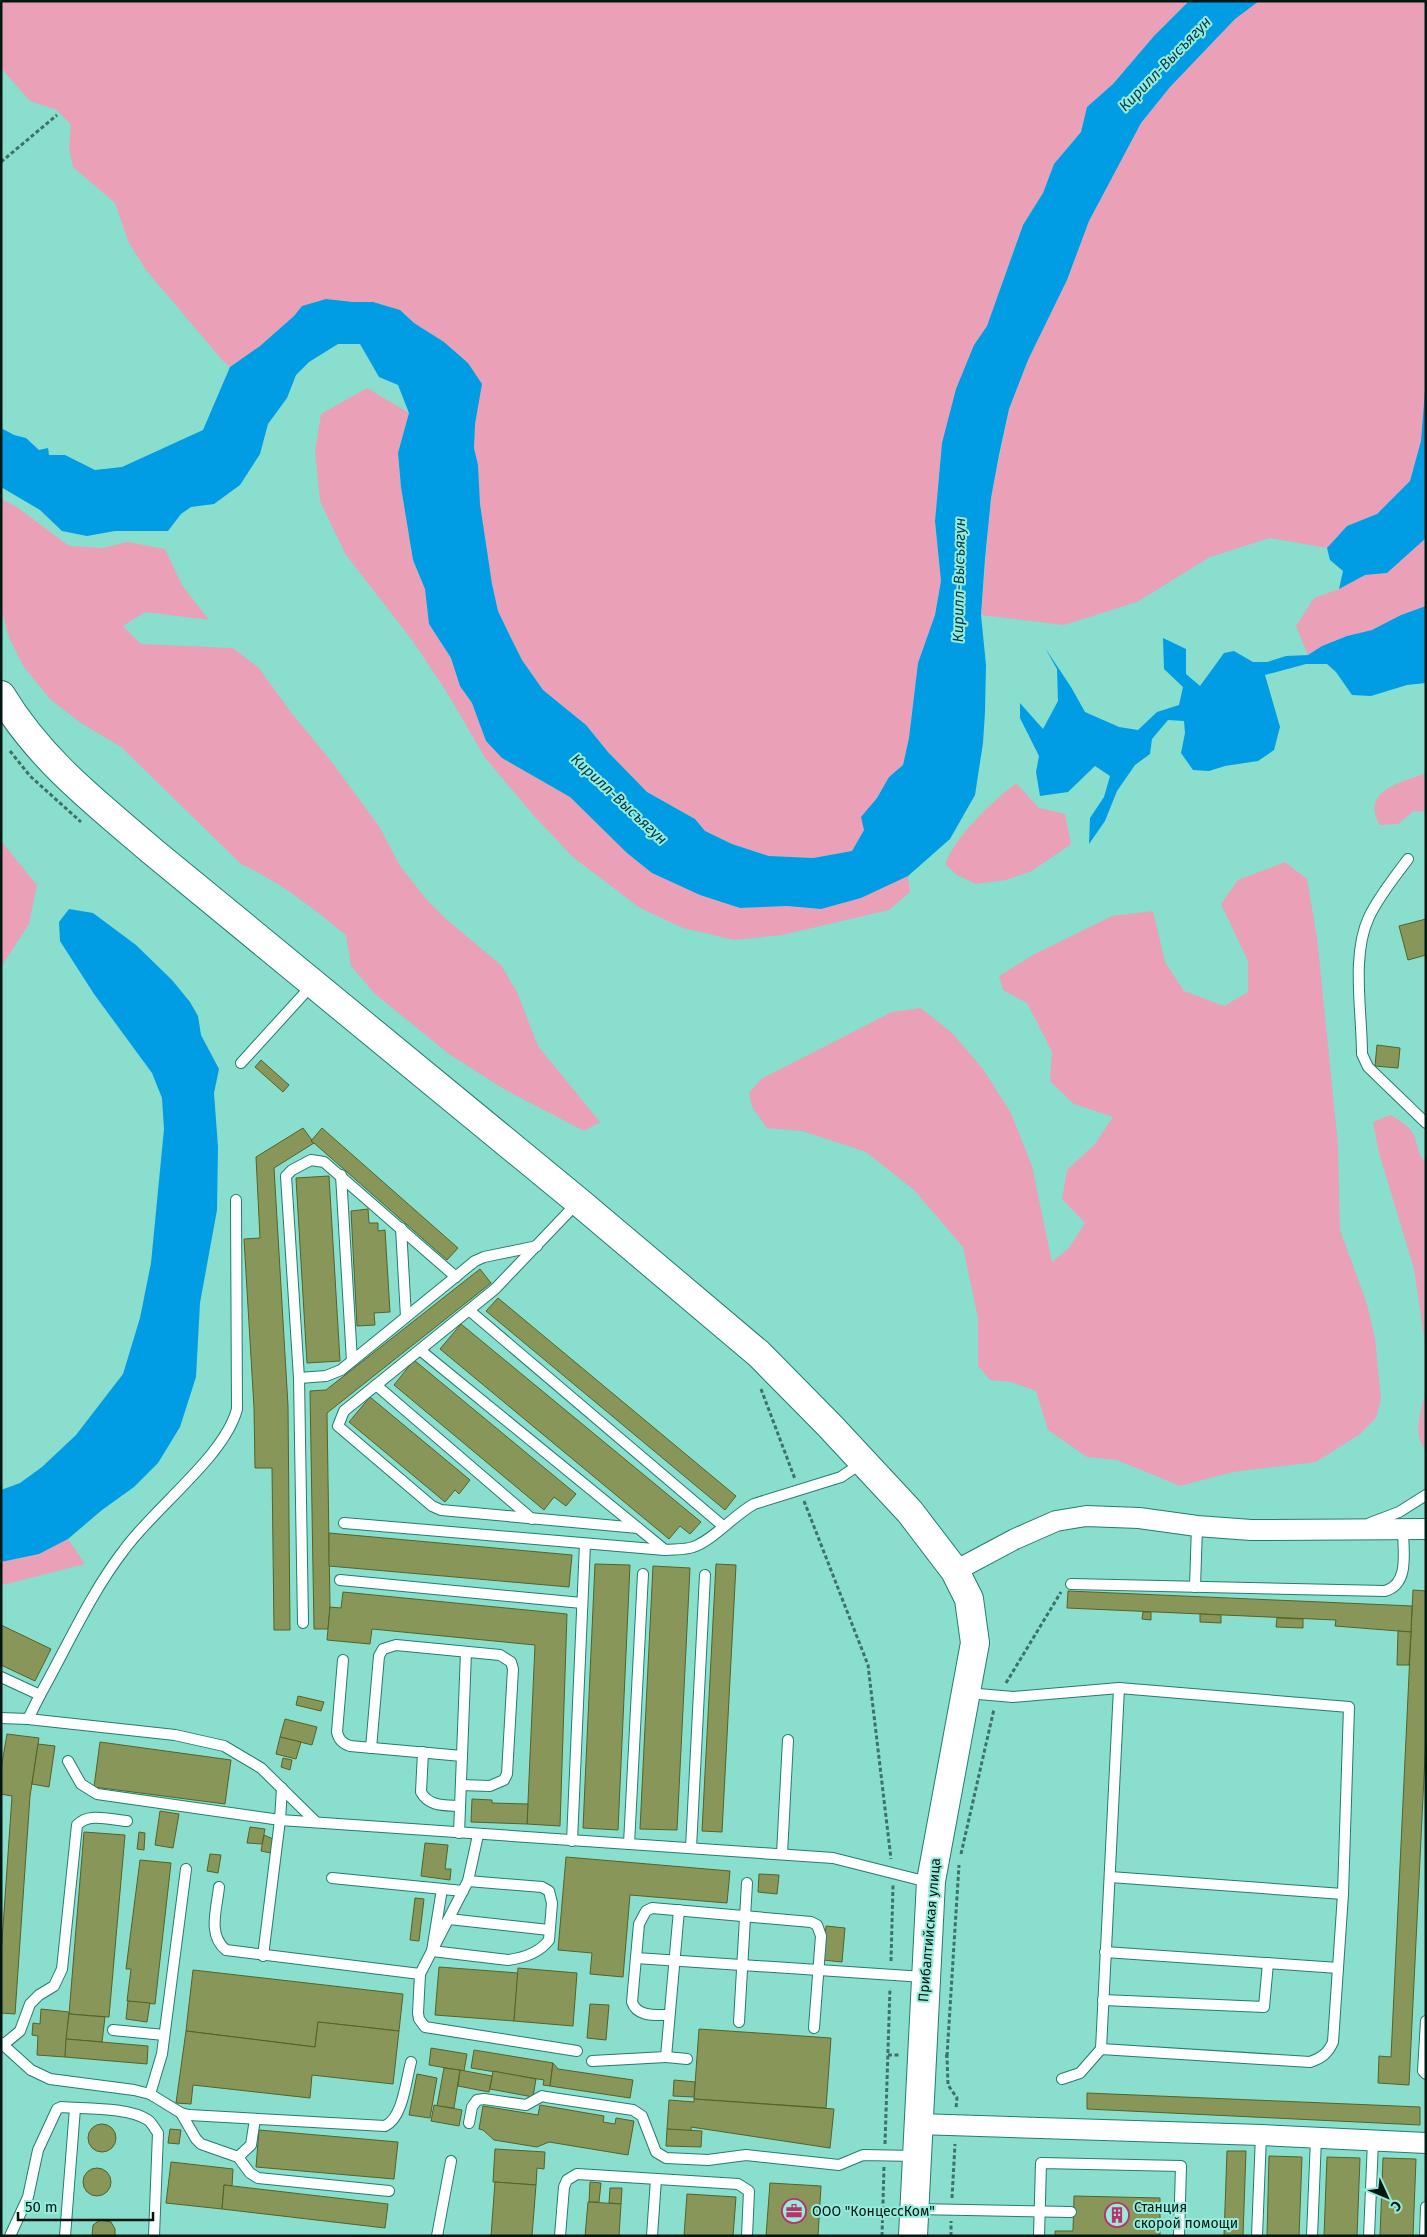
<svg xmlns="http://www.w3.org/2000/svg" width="1427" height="2237" viewBox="0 0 1427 2237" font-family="'Fira Sans',sans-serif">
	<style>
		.green { fill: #eaa1b8 }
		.water { fill: #019de4 }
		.building { fill: #889759; stroke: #566225 }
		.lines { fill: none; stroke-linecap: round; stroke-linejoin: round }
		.lane-casing { stroke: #227e6f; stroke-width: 12 }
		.street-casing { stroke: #227e6f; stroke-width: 22 }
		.secondary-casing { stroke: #227e6f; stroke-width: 30 }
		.path { stroke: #3e7267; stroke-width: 3; stroke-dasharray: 4 2.5; stroke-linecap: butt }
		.lane { stroke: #fff; stroke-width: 10 }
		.street { stroke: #fff; stroke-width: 20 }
		.secondary { stroke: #fff; stroke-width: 28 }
		.labels { text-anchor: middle; stroke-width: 4; stroke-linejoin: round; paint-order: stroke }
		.street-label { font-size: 14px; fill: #001712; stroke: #96ecda }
		.poi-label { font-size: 14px; fill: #001712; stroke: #96ecda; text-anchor: start }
		.water-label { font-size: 15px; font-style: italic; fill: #013753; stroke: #96ecda }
	</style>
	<rect width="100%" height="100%" fill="#89decd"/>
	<!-- green -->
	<g class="green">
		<polygon points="1,1 1189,1 1154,36 1113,84 1087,107 1081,132 1054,164 1043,193 1023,225 987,326 974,345 942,443 935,521 941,581 935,615 918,663 909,738 903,765 889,777 877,798 862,817 864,830 852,851 813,858 769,856 732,844 705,831 695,819 647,792 608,752 586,725 543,690 522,660 498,611 492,584 480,504 478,465 474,448 475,424 468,363 444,342 414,323 400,310 373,302 353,302 326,299 302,306 294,316 260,346 230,367 223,361 146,270 129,243 115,203 73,167 69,148 71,125 57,110 30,101 1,68"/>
		<polygon points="1259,1 1426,1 1426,377 1421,441 1410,481 1377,514 1347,526 1327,548 1270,538 1210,557 1137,602 1064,625 981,615 991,498 1009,409 1028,360 1067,280 1089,221 1141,123 1170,87 1235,19"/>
		<polygon points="367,388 409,413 398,453 401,487 413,560 425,589 429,624 451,658 460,686 472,703 486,741 502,758 570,797 627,853 652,873 700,895 740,908 787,906 821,909 861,898 908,876 910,892 889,910 782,935 734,940 683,928 640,908 574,858 535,817 486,759 446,691 412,640 346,555 320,501 315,452 321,414"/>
		<path d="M1 499 17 507 69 546 103 548 127 542 165 549 182 585 209 620 145 612 123 626 141 644 233 648 259 668 290 711 331 761 379 826 400 866 427 900 446 919 501 965 517 992 538 1046 600 1122 584 1131 502 1088 449 1054 375 994 351 966 346 935C313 908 280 882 241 864L121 747 81 723 51 700 24 667 10 640 1 609Z"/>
		<polygon points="1426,538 1426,606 1401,615 1372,630 1347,636 1322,646 1308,655 1296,626 1314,598 1339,589 1365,575 1387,573"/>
		<path d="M1426 773V812L1414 811 1398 824 1380 825C1360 790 1401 783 1426 773Z"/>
		<path d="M1016 783 1039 808 1065 814 1071 844 1032 871 1006 880 976 884 957 875 945 864C958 833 990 804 1016 783Z"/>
		<polygon points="1,841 37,885 29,924 1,967"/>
		<polygon points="1285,862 1307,879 1317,937 1338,1145 1340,1230 1367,1304 1375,1339 1381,1399 1376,1418 1360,1434 1316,1462 1233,1472 1180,1486 1117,1460 1087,1457 1048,1430 1036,1391 1011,1382 990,1380 978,1366 978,1318 963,1247 914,1190 866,1152 802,1131 767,1128 752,1107 749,1093 761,1079 892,1012 921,1008 953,1034 983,1069 1011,1113 1032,1166 1052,1262 1069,1248 1085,1223 1062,1199 1067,1170 1095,1144 1113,1117 1074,1104 1050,1081 1052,1052 1043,1034 1027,1003 1003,990 999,976 1031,956 1112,916 1153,911 1165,962 1184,991 1224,1006 1248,992 1248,961 1221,904 1238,880"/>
		<path d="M1390 1115C1399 1120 1407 1124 1413 1133 1418 1143 1417 1155 1426 1163V1350L1414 1269 1379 1153 1373 1122Z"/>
		<path d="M1426 1390V1450C1411 1435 1422 1408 1426 1390Z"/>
		<polygon points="68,1539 85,1564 7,1584 1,1584 1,1562 39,1554"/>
	</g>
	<!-- water -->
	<g class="water">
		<polygon points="1189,1 1259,1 1235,19 1170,87 1141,123 1089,221 1067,280 1028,360 1009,409 999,455 991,498 985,559 981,615 986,665 985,712 983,743 975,795 950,839 908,876 861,898 821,909 787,906 740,908 700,895 652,873 627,853 570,797 502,758 486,741 472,703 460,686 451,658 429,624 425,589 413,560 401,487 398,453 409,413 398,385 379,377 360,344 338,344 309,362 296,375 287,398 268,424 260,454 240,485 214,504 191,507 181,514 168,531 115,531 87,536 62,531 40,510 1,487 1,428 14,435 26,438 39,450 48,448 49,455 65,455 95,470 122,467 203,430 230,367 260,346 294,316 302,306 326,299 353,302 373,302 400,310 414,323 444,342 468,363 482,384 475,424 474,448 478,465 480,504 492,584 498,611 510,636 522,660 543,690 586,725 608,752 647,792 695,819 705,831 732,844 769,856 813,858 852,851 864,830 861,817 877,798 889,777 903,765 909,738 918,663 935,615 941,581 935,521 942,443 956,389 974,345 987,326 1023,225 1043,193 1054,164 1081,132 1087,107 1113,84 1154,36"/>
		<polygon points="1426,377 1426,538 1387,573 1365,575 1339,589 1343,571 1330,560 1327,548 1347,526 1377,514 1410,481 1421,441"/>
		<polygon points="1426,606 1426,683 1407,685 1371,696 1352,695 1336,672 1327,664 1306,664 1265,675 1280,727 1274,750 1258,761 1225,766 1209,771 1193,770 1181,753 1185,733 1184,721 1168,720 1152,739 1150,754 1135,765 1117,791 1105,821 1089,844 1090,818 1104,797 1110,776 1095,766 1068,792 1040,796 1036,772 1039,756 1020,718 1020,703 1043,729 1058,701 1057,669 1045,648 1071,687 1085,712 1119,727 1138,730 1157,712 1179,705 1183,687 1164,669 1163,638 1186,649 1186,674 1200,686 1224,653 1234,651 1253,662 1267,662 1286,656 1308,655 1322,646 1347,636 1372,630 1401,615"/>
		<polygon points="69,909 93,913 136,945 172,980 190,1002 198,1016 201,1035 219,1069 214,1093 218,1147 217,1210 200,1303 196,1377 180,1427 158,1463 134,1487 102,1510 68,1539 39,1554 1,1562 1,1490 20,1483 42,1467 76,1435 123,1374 140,1318 151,1263 164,1129 162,1098 152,1073 94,994 60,941 59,922"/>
	</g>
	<!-- building -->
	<g class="building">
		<polygon points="1426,919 1426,955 1408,960 1399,926"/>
		<polygon points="1377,1045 1400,1048 1398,1068 1375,1066"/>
		<polygon points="261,1060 289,1085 283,1092 255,1067"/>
		<polygon points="303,1128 314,1143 274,1168 288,1406 290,1630 274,1630 272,1468 255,1468 254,1408 244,1239 260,1238 256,1157"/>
		<polygon points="322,1128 458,1248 447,1260 314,1143 311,1141"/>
		<polygon points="329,1176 340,1361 307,1363 296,1178"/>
		<polygon points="368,1209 369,1223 378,1223 378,1231 385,1230 390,1312 374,1313 375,1325 357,1326 351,1211"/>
		<polygon points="480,1269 491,1283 327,1413 330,1607 328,1629 314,1629 310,1391 326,1390"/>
		<polygon points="498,1298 736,1496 725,1510 486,1311"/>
		<polygon points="461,1324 701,1522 690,1534 680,1526 669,1539 440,1349"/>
		<polygon points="414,1360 576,1494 566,1506 554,1497 544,1510 394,1385"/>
		<polygon points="370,1397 470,1480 459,1494 455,1490 445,1502 349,1422"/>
		<polygon points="329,1533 572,1555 569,1587 329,1566"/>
		<polygon points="595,1564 630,1565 618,1830 583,1828"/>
		<polygon points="716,1564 736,1565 722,1832 702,1831"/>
		<polygon points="653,1566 690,1568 677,1830 640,1829"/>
		<polygon points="1413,1590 1426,1591 1426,1736 1409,2085 1378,2083 1379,2056 1391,2057"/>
		<polygon points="1068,1591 1412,1606 1411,1632 1335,1626 1336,1620 1067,1608"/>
		<polygon points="343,1592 567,1614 560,1826 527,1824 535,1645 372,1629 370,1644 327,1640 330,1607 341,1608"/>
		<polygon points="1143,1612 1151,1612 1151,1620 1142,1619"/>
		<polygon points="1200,1614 1221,1615 1221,1623 1200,1622"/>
		<polygon points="1277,1618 1303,1619 1303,1628 1276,1627"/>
		<polygon points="1,1625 51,1649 35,1681 1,1665"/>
		<polygon points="1398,1631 1411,1632 1409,1665 1397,1665"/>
		<polygon points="298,1696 324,1702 321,1711 296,1705"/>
		<polygon points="285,1719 317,1727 312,1745 280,1737"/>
		<polygon points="7,1734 39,1738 30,1796 15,2014 1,2013 1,1956 12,1796 1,1794 1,1769"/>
		<polygon points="280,1737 301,1742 296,1759 276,1754"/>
		<polygon points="100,1742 231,1760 225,1804 94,1787"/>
		<polygon points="38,1744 55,1746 49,1787 32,1784"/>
		<polygon points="283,1758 292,1760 290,1770 281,1767"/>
		<polygon points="472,1799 492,1800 492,1803 528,1804 527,1824 471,1822"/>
		<polygon points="160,1811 179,1814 173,1848 155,1845"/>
		<polygon points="250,1827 265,1829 262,1844 247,1843"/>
		<polygon points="84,1832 125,1835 109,2017 69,2014"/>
		<polygon points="139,1832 145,1833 144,1850 137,1849"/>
		<polygon points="264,1835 273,1839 271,1853 261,1851"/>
		<polygon points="425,1843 448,1845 445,1869 451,1869 450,1880 421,1876"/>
		<polygon points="210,1854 221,1855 218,1873 207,1871"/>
		<polygon points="566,1857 730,1871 727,1903 630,1895 623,1977 590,1974 592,1953 558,1950"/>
		<polygon points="140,1860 171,1863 155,2004 127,2001 131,1969 126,1969"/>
		<polygon points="759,1874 779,1875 777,1894 758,1892"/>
		<polygon points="415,1898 424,1899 419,1941 410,1940"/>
		<polygon points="826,1926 845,1928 842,1962 823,1960"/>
		<polygon points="439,1967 518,1973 514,2021 435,2015"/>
		<polygon points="518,1968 577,1973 573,2026 514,2021"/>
		<polygon points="193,1970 403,1994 399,2031 318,2022 315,2047 186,2031"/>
		<polygon points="128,2001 150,2003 147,2022 126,2019"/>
		<polygon points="590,2004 609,2005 606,2040 587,2038"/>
		<polygon points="41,2009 69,2012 65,2057 37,2055 38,2036 32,2035 33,2023 40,2024"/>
		<polygon points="69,2014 105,2017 102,2042 66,2039"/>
		<polygon points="318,2022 399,2031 393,2084 312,2075 310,2098 193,2085 191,2104 176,2103 186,2031 315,2047"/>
		<polygon points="699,2029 831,2038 826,2108 694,2099"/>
		<polygon points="66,2039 148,2046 147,2064 65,2057"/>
		<polygon points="431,2048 467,2054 464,2071 429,2065"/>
		<polygon points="474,2050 553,2063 550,2086 543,2085 544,2080 471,2068"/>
		<polygon points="553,2063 558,2069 633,2080 630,2098 550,2086"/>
		<polygon points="444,2068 460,2070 454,2108 437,2106"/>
		<polygon points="460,2070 492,2076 489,2092 458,2086"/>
		<polygon points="493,2071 536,2079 533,2097 490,2089"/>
		<polygon points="417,2074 437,2078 430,2118 409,2115"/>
		<polygon points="674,2080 695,2082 694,2097 673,2096"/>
		<polygon points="1087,2093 1420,2107 1420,2125 1087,2109"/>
		<polygon points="694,2099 834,2109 830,2148 691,2127 691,2131 667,2129 669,2100 694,2102"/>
		<polygon points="434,2105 462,2110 459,2126 431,2121"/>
		<polygon points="540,2105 604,2116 603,2122 615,2124 616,2118 634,2121 628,2155 549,2142 537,2147 494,2140 483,2130 479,2129 483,2106 538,2115"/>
		<circle cx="102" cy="2138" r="14"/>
		<polygon points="170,2129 181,2130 179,2144 168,2143"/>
		<polygon points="667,2129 702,2131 701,2147 666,2146"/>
		<polygon points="259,2130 398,2142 394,2179 256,2167"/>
		<polygon points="495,2149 545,2152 544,2169 537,2168 536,2185 493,2182"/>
		<polygon points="1227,2151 1246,2151 1243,2236 1224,2236"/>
		<polygon points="1269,2156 1302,2157 1299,2236 1267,2236"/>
		<polygon points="1327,2157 1360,2158 1357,2236 1324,2236"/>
		<polygon points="1383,2158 1416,2159 1413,2236 1380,2236"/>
		<polygon points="171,2162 233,2169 232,2186 224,2185 222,2209 166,2203"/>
		<circle cx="97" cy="2182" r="14"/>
		<polygon points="495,2182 536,2185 532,2236 491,2236"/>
		<polygon points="590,2182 601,2183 599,2202 589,2202"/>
		<polygon points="770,2183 821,2186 818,2236 766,2236"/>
		<polygon points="224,2185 388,2204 385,2228 222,2209"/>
		<polygon points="610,2188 622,2188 621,2204 609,2203"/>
		<polygon points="687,2194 736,2197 733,2236 684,2236"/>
		<polygon points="1074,2196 1160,2198 1160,2236 1055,2236 1055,2231 1073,2231"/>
		<polygon points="588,2202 621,2204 619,2236 585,2236"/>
		<polygon points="100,2220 111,2222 115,2229 115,2236 92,2236 93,2225"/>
	</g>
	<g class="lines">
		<defs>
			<g id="lane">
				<path d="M1408 859C1394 878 1379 896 1369 917 1351 955 1362 1012 1362 1054L1368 1067 1426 1123"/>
				<polyline points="241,1063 312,985"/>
				<polyline points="341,1175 352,1361"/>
				<polyline points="578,1202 495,1289 344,1411 338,1426 432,1506 441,1510 638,1528"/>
				<polyline points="401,1228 406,1317"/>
				<polyline points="470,1311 723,1526"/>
				<polyline points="420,1350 665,1550"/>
				<polyline points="299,1378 326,1376 341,1370 475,1261 484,1257 537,1246"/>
				<polyline points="376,1385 532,1519"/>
				<path d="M344 1523 665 1550C674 1549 685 1550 693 1547 712 1541 734 1515 754 1504L841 1477 863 1462"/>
				<polyline points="1370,1523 1399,1512 1426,1495"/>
				<polyline points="340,1580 582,1603"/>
				<path d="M1071 1584 1385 1591C1410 1584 1403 1551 1403 1530"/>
				<polyline points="1195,1587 1197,1526"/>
				<polyline points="303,1623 299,1378 286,1176 292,1170 311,1160 324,1162 456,1277"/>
				<path d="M343 1660 337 1732C339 1740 342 1743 350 1746L462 1756"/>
				<polyline points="1,1677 40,1695 28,1719"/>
				<path d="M967 1693 1013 1697 1119 1688 1349 1707 1343 1894 1333 2042C1328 2053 1322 2058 1310 2062L1101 2049"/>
				<path d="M40 1695C67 1647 90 1594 124 1550 154 1508 225 1456 237 1409L236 1200"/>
				<polyline points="1,1718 28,1719 175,1735 224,1746 261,1768 315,1821"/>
				<polyline points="371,1748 379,1656 383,1649 396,1645 500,1655 511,1662 513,1669 507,1774 504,1780 490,1786 461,1785"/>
				<path d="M423 1752 421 1792C429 1807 445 1805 460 1806"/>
				<polyline points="68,1761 81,1784 97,1794 280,1820 833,1858 916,1879 930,1881"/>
				<polyline points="459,1833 466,1652"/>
				<polyline points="572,1841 585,1544"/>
				<polyline points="629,1844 643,1574"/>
				<polyline points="691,1848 705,1575"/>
				<polyline points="782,1854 788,1740"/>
				<polyline points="1110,1877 1343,1894"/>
				<polyline points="332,1878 463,1891"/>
				<path d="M219 1887C217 1908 207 1935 226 1950L420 1974 418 2013 419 2019 425 2027 577 2051"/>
				<path d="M442 1889 432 1951 508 1960C523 1958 540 1952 549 1940L552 1903 549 1891 542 1887 468 1881"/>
				<polyline points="449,1919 549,1930"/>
				<polyline points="1105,1952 1338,1968"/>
				<polyline points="263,1956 280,1820 282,1788"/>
				<polyline points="636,1958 924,1977"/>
				<polyline points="420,1974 468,1881 478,1835"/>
				<polyline points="1103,2000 1264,2007 1268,1963"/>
				<path d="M669 2015C655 2015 637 2017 632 2002L639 1924 646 1911 652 1908 811 1922 817 1925 821 1936 814 2028"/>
				<polyline points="1426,2021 1423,2071 1426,2074"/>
				<polyline points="739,2022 747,1883"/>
				<polyline points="113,2030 164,2035"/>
				<polyline points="1,2043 31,2070 50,2079 134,2090 150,2094 162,2054 186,1869"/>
				<path d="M3 2045 20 2031 30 2004 39 1995 54 1986 62 1969 77 1825C89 1812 111 1820 127 1821"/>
				<polyline points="666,2057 687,2059"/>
				<polyline points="592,2061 666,2057 679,1910"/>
				<polyline points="1062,2079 1080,2073 1101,2049 1119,1688"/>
				<path d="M150 2094 181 2113 189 2115 385 2126C403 2118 406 2080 411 2062"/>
				<polyline points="181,2113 196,2139 201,2144 238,2157 250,2173 258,2178 389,2191"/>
				<polyline points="469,2123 472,2107 477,2100 484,2099 526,2105 542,2096 546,2097 633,2110 642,2116 656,2152 666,2158 708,2160 746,2155 839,2165 863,2155 916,2156"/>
				<polyline points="238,2157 251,2145 255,2119"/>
				<polyline points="915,2209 1071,2212"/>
				<path d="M10 2236 28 2197 38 2150 57 2109 61 2107C85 2109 128 2107 148 2120 152 2123 155 2129 158 2133L154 2236"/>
				<polyline points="65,2236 75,2108"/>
				<polyline points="437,2236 451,2161"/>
				<polyline points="560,2236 564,2187 567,2180 577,2174 738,2184 749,2191 747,2236"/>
				<polyline points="652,2236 656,2179"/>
				<polyline points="1039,2236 1041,2163 1181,2166 1179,2236"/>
				<polyline points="1257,2236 1261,2135"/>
				<polyline points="1312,2236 1316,2138"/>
				<polyline points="1369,2236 1373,2141"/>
				<polyline points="1425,2236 1426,2207"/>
			</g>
			<g id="street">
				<polyline points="955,1571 1015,1539 1056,1521 1086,1516 1139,1518 1197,1526 1251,1530 1426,1529"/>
				<polyline points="918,2124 1261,2135 1426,2143"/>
			</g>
			<path id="secondary" d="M1 695C40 760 95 802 152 851L579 1202 759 1354 830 1426 910 1512 955 1571 969 1599 975 1643 931 1881 913 2236"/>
		</defs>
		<!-- lane casing -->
		<use href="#lane" class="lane-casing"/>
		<!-- street casing -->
		<use href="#street" class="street-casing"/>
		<!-- secondary casing -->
		<use href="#secondary" class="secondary-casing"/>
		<!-- path -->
		<g class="path">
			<polyline points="1,162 57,115"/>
			<polyline points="10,751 30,776 81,822"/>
			<polyline points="761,1389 795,1479"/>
			<polyline points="804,1501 868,1665 891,1859"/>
			<polyline points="1006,1683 1061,1592"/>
			<polyline points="961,1854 994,1709"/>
			<polyline points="891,1961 893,1885"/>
			<polyline points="888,2055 901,2055"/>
			<polyline points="945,2056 947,2056 948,2085 957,2098 956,2108"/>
			<polyline points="947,2056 959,1865"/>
			<polyline points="885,2144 890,1988"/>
			<polyline points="952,2198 955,2144"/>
			<polyline points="882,2236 884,2167"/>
			<polyline points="951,2236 951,2221"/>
		</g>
		<!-- lane -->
		<use href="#lane" class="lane"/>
		<!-- street -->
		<use href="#street" class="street"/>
		<!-- secondary -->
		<use href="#secondary" class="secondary"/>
	</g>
	<!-- icons -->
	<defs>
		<symbol id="office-ring" viewBox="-11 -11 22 22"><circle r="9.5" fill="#96ecda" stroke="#bb316b" stroke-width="1.5"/><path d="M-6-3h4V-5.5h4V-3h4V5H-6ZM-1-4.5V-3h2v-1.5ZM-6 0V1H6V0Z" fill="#bb316b"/></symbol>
		<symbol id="building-ring" viewBox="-11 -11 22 22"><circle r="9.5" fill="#96ecda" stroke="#bb316b" stroke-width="1.5"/><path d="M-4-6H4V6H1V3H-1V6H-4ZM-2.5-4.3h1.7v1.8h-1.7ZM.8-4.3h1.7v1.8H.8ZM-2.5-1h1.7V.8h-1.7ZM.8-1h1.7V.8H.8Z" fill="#bb316b"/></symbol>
	</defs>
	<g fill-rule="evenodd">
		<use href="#office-ring" x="780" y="2197" width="28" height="28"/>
		<use href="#building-ring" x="1103" y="2201" width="28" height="28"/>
	</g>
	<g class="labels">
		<!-- street labels -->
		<g class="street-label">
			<text transform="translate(929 1930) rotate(-85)" y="5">Прибалтийская улица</text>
		</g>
		<!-- poi labels -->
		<g class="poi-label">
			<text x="1134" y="2212">Станция<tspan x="1134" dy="16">скорой помощи</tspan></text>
			<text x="812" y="2216">ООО "КонцессКом"</text>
		</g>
		<!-- water labels -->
		<g class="water-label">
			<text transform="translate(1165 64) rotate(-46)" y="5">Кирилл-Высъягун</text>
			<text transform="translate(959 580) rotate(-89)" y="5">Кирилл-Высъягун</text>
			<text transform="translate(619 799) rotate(43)" y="5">Кирилл-Высъягун</text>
		</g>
	</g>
	<!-- border -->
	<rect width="1427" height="2237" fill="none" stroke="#001712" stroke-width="5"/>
	<!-- north arrow -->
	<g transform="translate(1387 2197) rotate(134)" stroke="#96ecda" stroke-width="4" paint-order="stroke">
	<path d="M0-4L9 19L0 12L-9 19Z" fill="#001712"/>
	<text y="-8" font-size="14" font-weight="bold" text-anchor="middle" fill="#001712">С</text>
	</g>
	<!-- scale -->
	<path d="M18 2212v8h135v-8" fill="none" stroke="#001712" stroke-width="2.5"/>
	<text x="25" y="2212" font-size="15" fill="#001712" stroke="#96ecda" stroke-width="4" paint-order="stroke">50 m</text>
</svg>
